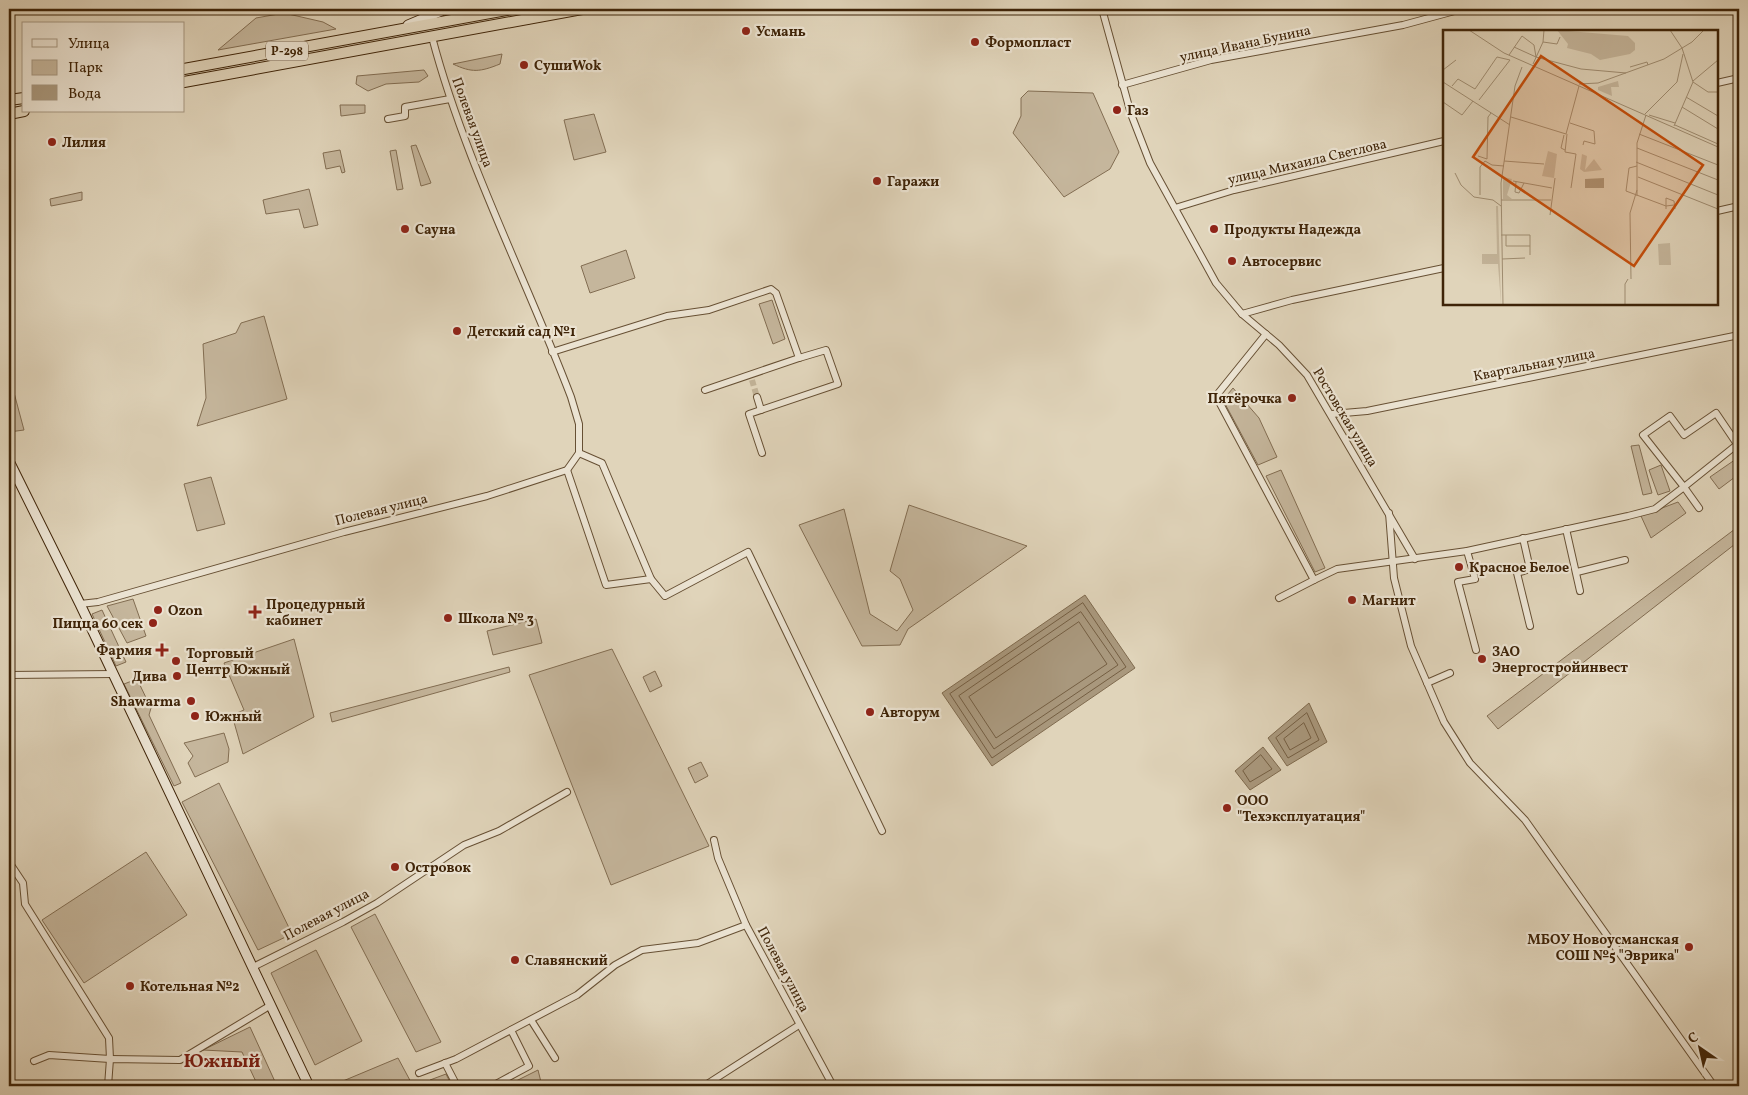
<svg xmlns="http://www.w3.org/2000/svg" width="1748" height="1095" viewBox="0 0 1748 1095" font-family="Vollkorn,serif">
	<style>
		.green { fill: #c5b69c; stroke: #826d52 }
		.water { fill: #a9987d; stroke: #7f6a4e }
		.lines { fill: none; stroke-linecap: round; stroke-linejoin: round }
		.shore { stroke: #745e42; stroke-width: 1 }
		.minor-tunnel { stroke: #c0b196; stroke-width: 6; stroke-dasharray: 6 3; stroke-linecap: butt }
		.minor-casing { stroke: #675034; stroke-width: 8 }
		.secondary-casing { stroke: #3f2408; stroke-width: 11 }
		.trunk-casing { stroke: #3f2408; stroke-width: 12 }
		.minor { stroke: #ebe3d2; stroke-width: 6 }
		.secondary { stroke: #ebe3d2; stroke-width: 9 }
		.trunk { stroke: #e0d4ba; stroke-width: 10 }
		.poi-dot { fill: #8f2418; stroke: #ebe3d2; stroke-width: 2 }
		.labels { text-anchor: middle; stroke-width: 4.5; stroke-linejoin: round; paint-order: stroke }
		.shield { fill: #ebe3d2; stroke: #735d45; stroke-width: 1 }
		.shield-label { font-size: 12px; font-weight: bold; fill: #3f2408 }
		.poi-label { font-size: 14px; font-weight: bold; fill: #3f2408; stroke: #ebe3d2; text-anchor: start }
		.street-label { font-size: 14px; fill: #3f2408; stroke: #ebe3d2 }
		.district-label { font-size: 19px; font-weight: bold; fill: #7a1f14; stroke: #ebe3d2 }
		.inset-road { fill: none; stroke: #a08e73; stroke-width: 1 }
		.view { fill: #c64e0b; fill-opacity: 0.15; stroke: #c64e0b; stroke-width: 2.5 }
		.inset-edge { fill: none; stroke: #3f2408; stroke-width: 2.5 }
	</style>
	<rect width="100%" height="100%" fill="#e0d4ba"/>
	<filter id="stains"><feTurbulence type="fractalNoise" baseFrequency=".004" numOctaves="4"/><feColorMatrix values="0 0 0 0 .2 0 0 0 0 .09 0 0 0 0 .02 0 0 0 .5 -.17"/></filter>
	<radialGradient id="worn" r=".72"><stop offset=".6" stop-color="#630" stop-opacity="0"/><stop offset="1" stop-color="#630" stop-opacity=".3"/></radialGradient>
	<!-- green -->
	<g class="green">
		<polygon points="284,13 323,22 336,29 218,50 256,18"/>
		<path d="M502 54 500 64C480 72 472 73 453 64Z"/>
		<polygon points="424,70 428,76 419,82 386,84 368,91 356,84 357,76"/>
		<polygon points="1028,91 1093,93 1119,152 1110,169 1064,197 1013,133 1021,116 1021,98"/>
		<polygon points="340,105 365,105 365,113 341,116"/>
		<polygon points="594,114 606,152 574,160 564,120"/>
		<polygon points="416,145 431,183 421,186 411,146"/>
		<polygon points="340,150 345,172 342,173 340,166 326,169 323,153"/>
		<polygon points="396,150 403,189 397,190 390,151"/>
		<polygon points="309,189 318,225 304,228 299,209 266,214 263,200"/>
		<polygon points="82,192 82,200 51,206 50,199"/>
		<polygon points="626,250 635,278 590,293 581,266"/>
		<polygon points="772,300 785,339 773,344 759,304"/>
		<polygon points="264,316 287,399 197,426 206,398 203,344 236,333 241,323"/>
		<polygon points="9,374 24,430 9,432"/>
		<polygon points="1233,388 1259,418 1277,457 1258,465 1223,400"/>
		<polygon points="1639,445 1652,493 1643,495 1631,446"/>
		<polygon points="1739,457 1739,474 1719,489 1710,477"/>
		<polygon points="1661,465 1670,491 1658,495 1649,470"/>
		<polygon points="1281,470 1325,568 1315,572 1266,476"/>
		<polygon points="211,477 225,524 197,531 184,484"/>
		<polygon points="1678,502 1686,513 1651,538 1641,516"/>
		<polygon points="909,505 1027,546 908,629 900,645 862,646 799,525 844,509 870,614 897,631 913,610 900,579 890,571"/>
		<polygon points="1739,526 1739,541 1498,729 1487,716"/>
		<polygon points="133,599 146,636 127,643 107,606"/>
		<polygon points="102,610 126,662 116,666 92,614"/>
		<polygon points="536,619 542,643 493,655 487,631"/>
		<polygon points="294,639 314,717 243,754 232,715 244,710 224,663"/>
		<polygon points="612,649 709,846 611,885 529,675"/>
		<polygon points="509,667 510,672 332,722 330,713"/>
		<polygon points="655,671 662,686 650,692 643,677"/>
		<polygon points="137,679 151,708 149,715 181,783 174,786 124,684"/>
		<polygon points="224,733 229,749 228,762 195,777 188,763 193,756 184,743"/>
		<polygon points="701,762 708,776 695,783 688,768"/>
		<polygon points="219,783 292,934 258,950 182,802"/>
		<polygon points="146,852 187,915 84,983 42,920"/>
		<polygon points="375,914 441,1042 416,1052 351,927"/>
		<polygon points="316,950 362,1041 315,1065 271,973"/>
		<polygon points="250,1027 277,1086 258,1086 242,1052 203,1050"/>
		<polygon points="398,1058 413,1086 331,1086"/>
		<polygon points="538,1070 542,1086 508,1086 508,1085"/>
		<polygon points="446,1074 452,1086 433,1086 430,1080"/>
	</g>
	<!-- water -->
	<g class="water">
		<polygon points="1085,595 1135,668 992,766 942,693"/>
		<polygon points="1309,703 1327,742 1287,766 1268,738"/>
		<polygon points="1263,747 1281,770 1250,790 1235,771"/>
	</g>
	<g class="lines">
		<!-- shore -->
		<g class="shore">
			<polygon points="1083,603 1126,667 992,758 950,694"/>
			<polygon points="1081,612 1118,665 994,749 959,696"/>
			<polygon points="1079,622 1107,664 996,738 969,697"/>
			<polygon points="1307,713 1319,740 1288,758 1276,738"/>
			<polygon points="1304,723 1311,738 1290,750 1284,739"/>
			<polygon points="1261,755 1272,769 1250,782 1243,771"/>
		</g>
		<!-- minor-tunnel -->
		<polyline class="minor-tunnel" points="752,380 757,397"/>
		<defs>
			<g id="minor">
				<polyline points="1102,9 1131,114 1150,163 1216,283 1242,314 1279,345 1307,375 1415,559"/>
				<polyline points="1717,83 1739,78"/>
				<polyline points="1122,85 1211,60 1403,25 1462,9"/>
				<polyline points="388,119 405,116 405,107 450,99"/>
				<polyline points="1175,208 1234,190 1444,141"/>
				<polyline points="1717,211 1739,206"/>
				<polyline points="1242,314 1292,300 1444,268"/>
				<polyline points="1266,334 1216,396 1314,580 1337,569 1467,551 1628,516 1655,509 1684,487 1699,508"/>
				<polyline points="552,352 667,316 709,310 771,289 776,293 799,358 826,350 838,384 749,414 762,453"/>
				<polyline points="705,390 799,358"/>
				<polyline points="757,397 761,410"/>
				<polyline points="1332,414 1367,411 1739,335"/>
				<polyline points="1737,444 1716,413 1684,435 1670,416 1643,435 1684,487 1739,443"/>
				<polyline points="579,453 602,463 651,579 665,596 748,552 882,831"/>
				<polyline points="567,470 606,585 651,579"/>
				<polyline points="1389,513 1394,578 1411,646 1444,722 1470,763 1525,820 1714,1086"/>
				<polyline points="1566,529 1580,591"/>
				<polyline points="1523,538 1530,569 1517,573 1530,626"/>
				<polyline points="1467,551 1475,579 1458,582 1476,650"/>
				<polyline points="1577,572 1625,560"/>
				<polyline points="1279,598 1314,580"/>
				<path d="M80 604 98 602 344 532 487 496 567 470 579 453V424L571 397C525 276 465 162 432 37"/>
				<polyline points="9,675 113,674"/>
				<polyline points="1427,683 1450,673"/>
				<polyline points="714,840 718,858 746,925 833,1086"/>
				<polyline points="9,862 23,883 25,904 109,1038 110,1059 49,1055 34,1061"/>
				<polyline points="253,967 343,922 377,903 464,845 499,831 567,792"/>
				<polyline points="531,1020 555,1058"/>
				<polyline points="445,1063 457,1086"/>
				<polyline points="419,1073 456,1059 577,995 615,965 642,950 698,943 746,925"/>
				<polyline points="108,1086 110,1059 180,1060 271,1005"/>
				<polyline points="498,1086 496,1084 529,1066 511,1030"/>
				<polyline points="704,1086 799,1025"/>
			</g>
			<g id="secondary">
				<polyline points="528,19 536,9"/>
				<polyline points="408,25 446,9"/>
				<polyline points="9,461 80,604 309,1086"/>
			</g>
			<g id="trunk">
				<polyline points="184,69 512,9"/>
				<polyline points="184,82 582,9"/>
				<polyline points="9,100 24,98"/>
				<polyline points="9,114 24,111"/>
			</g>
		</defs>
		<!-- minor casing -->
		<use href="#minor" class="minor-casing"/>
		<!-- secondary casing -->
		<use href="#secondary" class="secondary-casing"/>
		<!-- trunk casing -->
		<use href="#trunk" class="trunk-casing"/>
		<!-- minor -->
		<use href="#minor" class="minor"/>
		<!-- secondary -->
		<use href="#secondary" class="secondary"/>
		<!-- trunk -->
		<use href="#trunk" class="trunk"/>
	</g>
	<!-- markers -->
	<g class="poi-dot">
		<circle cx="746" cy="31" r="5"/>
		<circle cx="975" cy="42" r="5"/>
		<circle cx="524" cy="65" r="5"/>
		<circle cx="1117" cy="110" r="5"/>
		<circle cx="52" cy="142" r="5"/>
		<circle cx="877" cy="181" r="5"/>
		<circle cx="405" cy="229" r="5"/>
		<circle cx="1214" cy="229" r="5"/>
		<circle cx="1232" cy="261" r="5"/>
		<circle cx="457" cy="331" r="5"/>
		<circle cx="1292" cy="398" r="5"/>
		<circle cx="1459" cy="567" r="5"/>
		<circle cx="1352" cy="600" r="5"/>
		<circle cx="158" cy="610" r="5"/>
		<path d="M252.5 604.5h5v5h5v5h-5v5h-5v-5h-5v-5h5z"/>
		<circle cx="448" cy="618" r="5"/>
		<circle cx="153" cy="623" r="5"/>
		<path d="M159.5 642.5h5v5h5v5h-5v5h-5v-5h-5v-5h5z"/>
		<circle cx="1482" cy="659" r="5"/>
		<circle cx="176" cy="661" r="5"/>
		<circle cx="177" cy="676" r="5"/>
		<circle cx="191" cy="701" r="5"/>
		<circle cx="870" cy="712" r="5"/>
		<circle cx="195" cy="716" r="5"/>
		<circle cx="1227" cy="808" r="5"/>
		<circle cx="395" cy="867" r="5"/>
		<circle cx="1689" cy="947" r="5"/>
		<circle cx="515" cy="960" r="5"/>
		<circle cx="130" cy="986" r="5"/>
	</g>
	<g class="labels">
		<!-- shield labels -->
		<rect class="shield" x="266" y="41.5" width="42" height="19" rx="4"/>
		<g class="shield-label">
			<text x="287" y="55">Р-298</text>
		</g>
		<!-- poi labels -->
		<g class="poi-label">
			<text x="756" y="36">Усмань</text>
			<text x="985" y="47">Формопласт</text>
			<text x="534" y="70">CушиWok</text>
			<text x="1127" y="115">Газ</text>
			<text x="62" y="147">Лилия</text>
			<text x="887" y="186">Гаражи</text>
			<text x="415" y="234">Сауна</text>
			<text x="1224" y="234">Продукты Надежда</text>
			<text x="1242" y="266">Автосервис</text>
			<text x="467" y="336">Детский сад №1</text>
			<text x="1282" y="403" text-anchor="end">Пятёрочка</text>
			<text x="1469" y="572">Красное Белое</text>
			<text x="1362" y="605">Магнит</text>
			<text x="266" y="609">Процедурный<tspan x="266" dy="16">кабинет</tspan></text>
			<text x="168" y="615">Ozon</text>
			<text x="458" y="623">Школа № 3</text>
			<text x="143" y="628" text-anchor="end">Пицца 60 сек</text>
			<text x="152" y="655" text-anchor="end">Фармия</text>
			<text x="1492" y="656">ЗАО<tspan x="1492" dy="16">Энергостройинвест</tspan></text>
			<text x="186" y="658">Торговый<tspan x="186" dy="16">Центр Южный</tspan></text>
			<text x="167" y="681" text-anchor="end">Дива</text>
			<text x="181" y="706" text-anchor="end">Shawarma</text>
			<text x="880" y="717">Авторум</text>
			<text x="205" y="721">Южный</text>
			<text x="1237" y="805">ООО<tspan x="1237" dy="16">"Техэксплуатация"</tspan></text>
			<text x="405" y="872">Островок</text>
			<text x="1679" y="944" text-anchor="end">МБОУ Новоусманская<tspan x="1679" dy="16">СОШ №5 "Эврика"</tspan></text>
			<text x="525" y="965">Славянский</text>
			<text x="140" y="991">Котельная №2</text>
		</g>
		<!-- street labels -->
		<g class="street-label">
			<text transform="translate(1245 43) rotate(-12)" y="5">улица Ивана Бунина</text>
			<text transform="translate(473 122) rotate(70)" y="5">Полевая улица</text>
			<text transform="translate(1307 161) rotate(-13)" y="5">улица Михаила Светлова</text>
			<text transform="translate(1534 364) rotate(-11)" y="5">Квартальная улица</text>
			<text transform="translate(1346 417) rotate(59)" y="5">Ростовская улица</text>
			<text transform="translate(381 509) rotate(-14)" y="5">Полевая улица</text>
			<text transform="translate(326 914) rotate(-28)" y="5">Полевая улица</text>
			<text transform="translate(784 969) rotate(62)" y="5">Полевая улица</text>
		</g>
		<!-- district labels -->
		<g class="district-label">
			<text x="222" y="1067">Южный</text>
		</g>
	</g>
	<!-- overview -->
	<g transform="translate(1443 30)">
		<rect width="275" height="275" fill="#e0d4ba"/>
		<path d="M114 0 185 6 192 13V20L187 24 157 30 148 24 124 18 125 14ZM175 51 176 57H168L169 66 155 60V57ZM105 121 114 124 111 148 99 146ZM139 124 144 126 142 140 151 129 159 140 141 142 137 139ZM60 147 69 149 64 165 69 169H60ZM53 176H55L58 275 55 234H39V224H54ZM227 213 228 235H216L215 214Z" fill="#c5b69c"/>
		<path d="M161 148V158H142V149Z" fill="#a9987d"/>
		<path class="inset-road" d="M26 0 61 23 275 117M227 0 239 18 250 52 265 62H275M100 12 114 14 117 7M71 17 93 27 138 39 183 43M66 25 79 6 91 15 93 27M90 34 100 12 101 0M187 37 204 32 205 35M0 40 13 30M250 51 275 30M0 52 67 95M136 54 155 53 221 29 249 12 261 0M9 56 15 49 32 59 54 27 67 30M243 67 275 86M36 70 67 30M0 72 19 85 30 71M239 77 275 99M202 84 234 52 240 24M206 85 232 93M68 87 123 104 136 56M127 93 151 101 152 114 141 111 140 115M232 95 275 114M231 96 250 52M124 104 122 122 133 124 128 158M196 104 275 135M121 105 118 118 122 120M194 118 275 150M35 126 44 129 45 87 48 83M61 131 101 134M193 132 275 165M194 136 186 138 183 161 223 176V179M12 143 18 155 31 167 50 170 58 176M195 147 275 179M70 151 109 158M73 152 72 162 76 163 81 153M37 165V137L42 131 49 135 61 136M194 166V113L203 85M58 170H108M231 175 223 176V168L231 171 232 179M107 185 112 148M58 205H87V225M63 205V216H87M59 229 82 228M188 249 187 183 194 160M60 275 58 153 72 56 79 37M182 275V254L185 249"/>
		<path class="view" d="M98 26 260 135 191 236 30 127Z"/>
		<rect width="275" height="275" class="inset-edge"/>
	</g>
	<!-- margin -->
	<rect width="1748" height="1095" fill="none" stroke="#e0d4ba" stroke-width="30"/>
	<rect x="10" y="10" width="1728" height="1075" fill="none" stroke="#3f2408" stroke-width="2.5"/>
	<rect x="15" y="15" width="1718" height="1065" fill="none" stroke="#3f2408"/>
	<!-- legend -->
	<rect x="22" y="22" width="162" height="90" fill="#ebe3d2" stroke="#a69781"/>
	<rect x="32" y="39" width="25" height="8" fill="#ebe3d2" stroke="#a69781"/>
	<text x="68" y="48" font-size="15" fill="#3f2408">Улица</text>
	<rect x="32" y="60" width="25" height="15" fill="#c5b69c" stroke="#a69781"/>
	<text x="68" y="72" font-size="15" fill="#3f2408">Парк</text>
	<rect x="32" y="85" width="25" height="15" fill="#a9987d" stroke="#a69781"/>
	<text x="68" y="98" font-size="15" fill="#3f2408">Вода</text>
	<!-- north arrow -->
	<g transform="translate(1700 1048) rotate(326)" stroke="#ebe3d2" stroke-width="4" paint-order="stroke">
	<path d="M0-4L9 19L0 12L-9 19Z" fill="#3f2408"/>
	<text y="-8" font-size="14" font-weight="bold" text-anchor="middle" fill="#3f2408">С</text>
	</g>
	<rect width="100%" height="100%" filter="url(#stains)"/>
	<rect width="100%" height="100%" fill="url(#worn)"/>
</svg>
